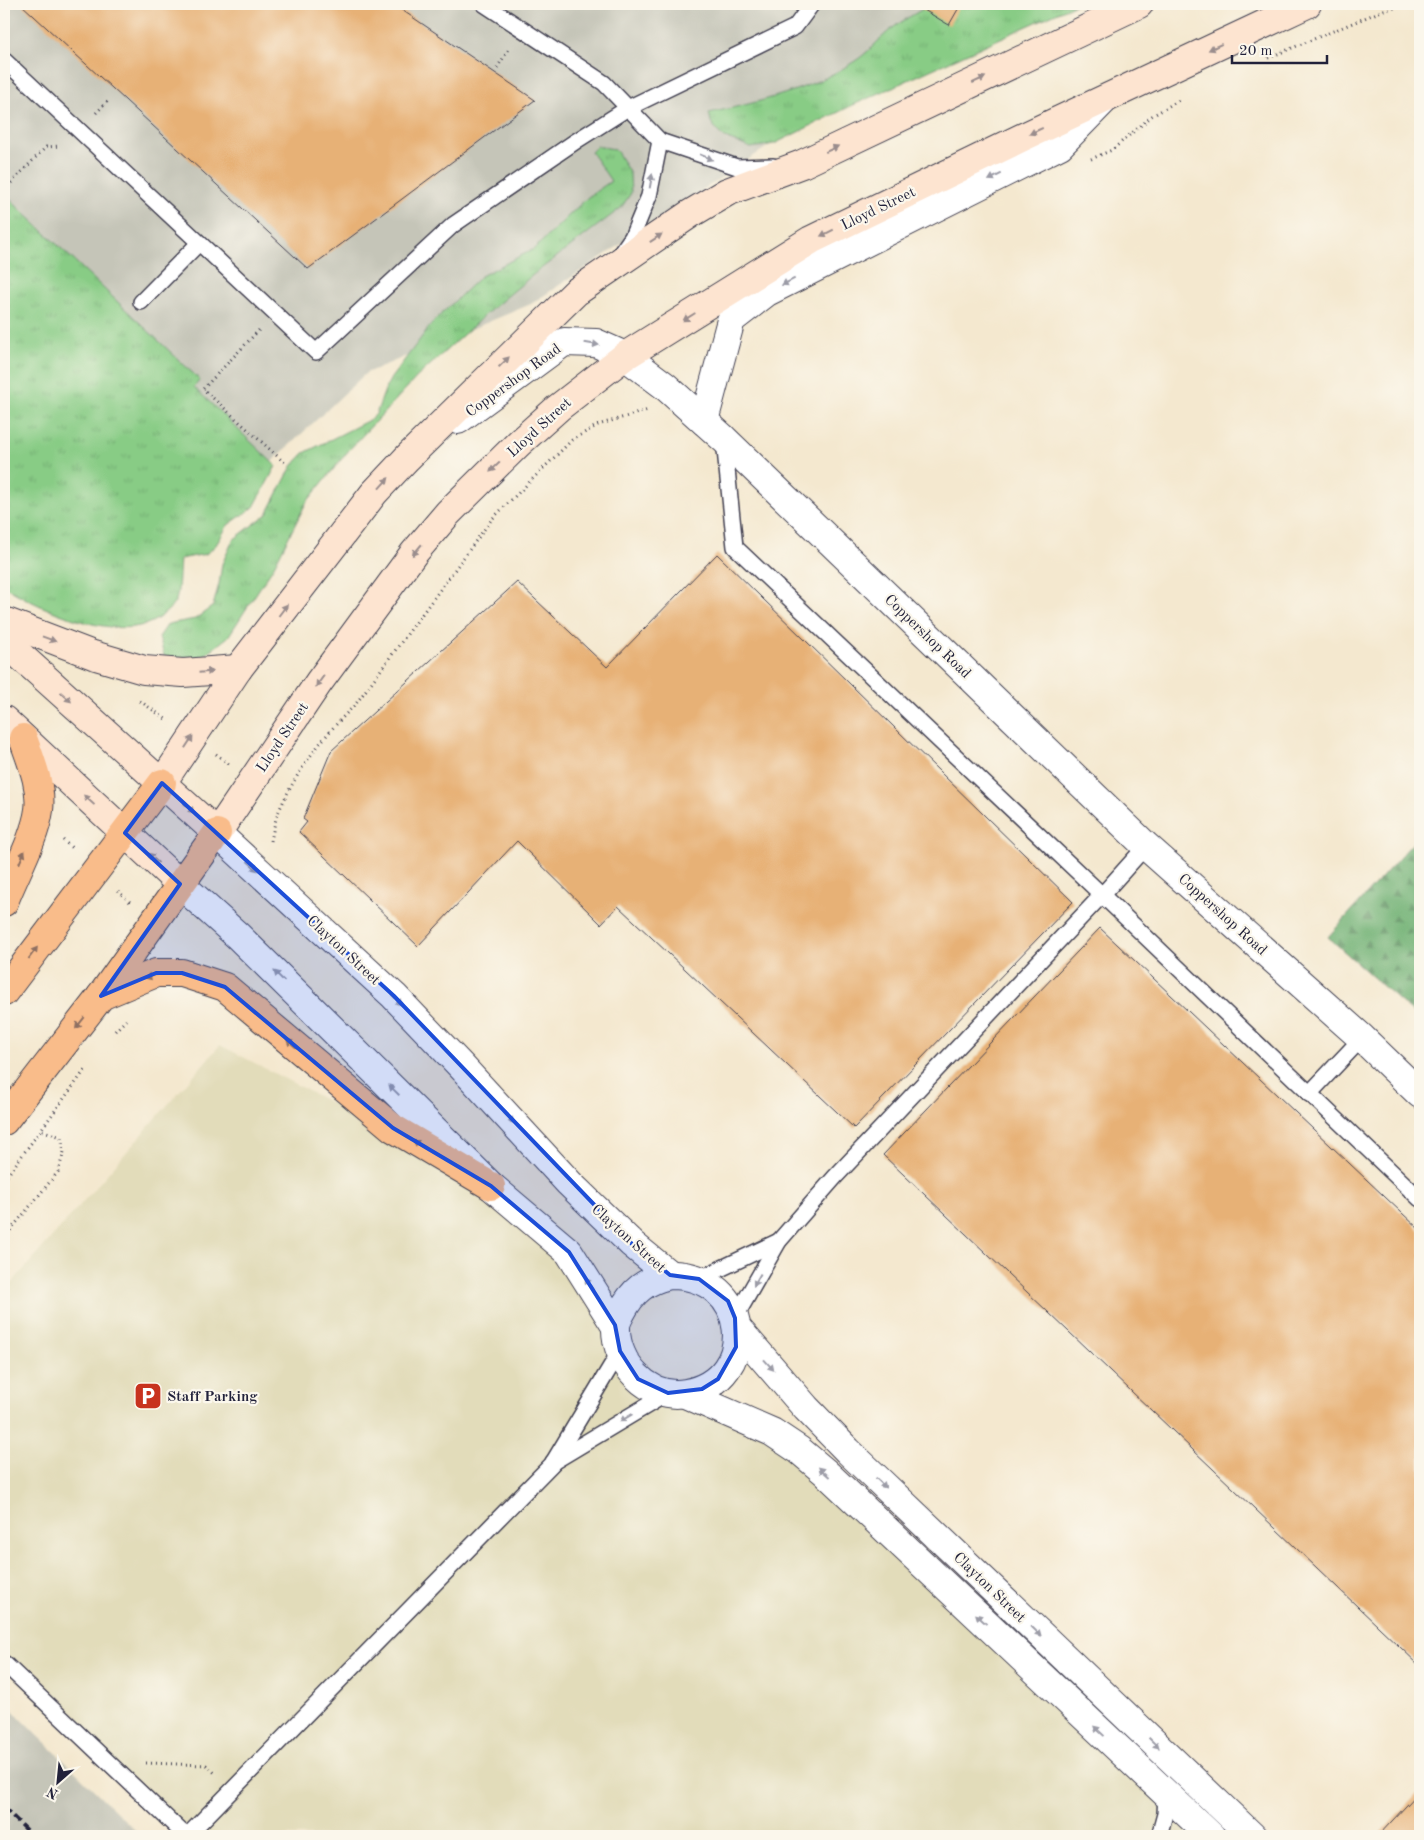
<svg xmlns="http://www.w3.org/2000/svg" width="1424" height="1840" viewBox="0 0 1424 1840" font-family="'Old Standard TT',serif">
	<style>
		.built { fill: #e2dcba }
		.industrial { fill: #c5c5b8 }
		.grass { fill: url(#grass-tufts); stroke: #557760 }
		.forest { fill: url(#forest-firs); stroke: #486956 }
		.building { fill: #e7b176 }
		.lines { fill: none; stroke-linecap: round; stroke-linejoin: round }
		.lane-casing { stroke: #424051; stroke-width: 18 }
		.street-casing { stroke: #424051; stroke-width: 30 }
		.secondary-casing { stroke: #424051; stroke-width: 30 }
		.primary-casing { stroke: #424051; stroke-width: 30 }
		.path { stroke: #424051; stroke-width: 3; stroke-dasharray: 1 4; stroke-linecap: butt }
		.lane { stroke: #fff; stroke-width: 15 }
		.street { stroke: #fff; stroke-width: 28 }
		.secondary { stroke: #fde4d0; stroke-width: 28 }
		.primary { stroke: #f9bc8a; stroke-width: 28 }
		.rail { stroke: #22223b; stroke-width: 4; stroke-dasharray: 8 4; stroke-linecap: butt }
		.oneway { fill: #9a8d8d }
		.oneway2 { fill: #9c9ca7 }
		.oneway3 { fill: #8e6f62 }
		.marked { fill: #1d4ed8; fill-opacity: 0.2; stroke: #1d4ed8; stroke-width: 4; stroke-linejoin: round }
		.labels { text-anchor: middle; stroke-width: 4.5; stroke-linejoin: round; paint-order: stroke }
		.street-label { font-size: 15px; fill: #22223b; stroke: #fbf7ec }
		.poi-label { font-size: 15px; font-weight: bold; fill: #22223b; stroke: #fbf7ec; text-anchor: start }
	</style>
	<defs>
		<pattern id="grass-tufts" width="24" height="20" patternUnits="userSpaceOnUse" patternTransform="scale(1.25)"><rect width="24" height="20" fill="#88cc85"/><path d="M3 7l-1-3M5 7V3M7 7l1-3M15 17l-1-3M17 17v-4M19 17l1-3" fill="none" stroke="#75af74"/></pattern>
		<pattern id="forest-firs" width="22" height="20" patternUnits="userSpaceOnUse" patternTransform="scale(1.25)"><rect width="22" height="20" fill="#6eb072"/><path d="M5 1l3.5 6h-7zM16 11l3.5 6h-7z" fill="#5a8f5f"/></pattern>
	</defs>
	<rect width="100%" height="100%" fill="#fbf7ec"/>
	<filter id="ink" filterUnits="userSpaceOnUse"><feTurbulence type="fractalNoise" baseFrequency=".02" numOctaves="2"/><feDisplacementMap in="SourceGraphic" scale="10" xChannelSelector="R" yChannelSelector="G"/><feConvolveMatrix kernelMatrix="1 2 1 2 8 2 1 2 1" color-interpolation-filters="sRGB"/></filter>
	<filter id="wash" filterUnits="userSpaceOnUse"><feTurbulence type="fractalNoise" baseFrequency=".0096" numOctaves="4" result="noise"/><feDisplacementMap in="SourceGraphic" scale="20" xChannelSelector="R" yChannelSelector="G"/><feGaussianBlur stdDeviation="1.12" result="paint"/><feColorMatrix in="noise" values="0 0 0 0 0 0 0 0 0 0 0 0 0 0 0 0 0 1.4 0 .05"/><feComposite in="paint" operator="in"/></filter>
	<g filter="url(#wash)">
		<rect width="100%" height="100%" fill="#f4e8cf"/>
		<!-- built -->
		<polygon class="built" points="220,1045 491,1186 569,1252 627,1366 772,1432 1211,1836 178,1836 4,1667 4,1292"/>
		<!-- industrial -->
		<g class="industrial">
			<polygon points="4,4 982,4 531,304 366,373 258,475 4,562"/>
			<polygon points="4,1702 141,1836 4,1836"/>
		</g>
		<!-- grass -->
		<g class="grass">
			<path d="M931 4H1076L851 106 774 144 751 148 725 138 718 132 711 122 709 113C760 102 811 90 855 61 868 53 878 40 889 31 902 20 917 13 931 4Z"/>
			<polygon points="597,146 614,149 618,153 630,174 631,193 621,208 534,274 486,314 417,377 349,450 306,503 274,566 228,637 205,655 186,661 165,659 159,637 168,624 195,619 213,606 219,584 222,564 233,540 267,514 292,466 304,453 371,419 376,414 386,387 391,378 433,322 481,276 534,249 588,197 611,181 591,152"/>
			<path d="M4 194 200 380 194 387 276 466 254 507 228 525 216 545 206 554 180 559C179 568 179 592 176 600 173 607 165 613 160 617 122 646 39 609 4 586Z"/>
		</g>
		<!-- forest -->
		<polygon class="forest" points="1420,835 1420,1019 1328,937"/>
		<g id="blocks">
			<!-- building -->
			<g class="building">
				<polygon points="21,4 393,4 535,100 308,269"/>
				<polygon points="914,4 961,4 949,25"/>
				<polygon points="717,554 1073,902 854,1128 618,906 601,924 517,841 418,946 299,832 307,822 303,819 331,751 517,582 607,667"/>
				<polygon points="1100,928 1420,1230 1420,1666 883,1155"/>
				<polygon points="1420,1791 1420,1836 1378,1836"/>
			</g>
		</g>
	</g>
	<g filter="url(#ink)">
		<use href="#blocks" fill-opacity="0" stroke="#424051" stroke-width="1"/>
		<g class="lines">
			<defs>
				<g id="lane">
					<polyline points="484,4 604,83 660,141 737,167 773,166"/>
					<polyline points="4,60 316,352 453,225 576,141 628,108 795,27 812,4"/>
					<polyline points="620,254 632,237 649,196 660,141"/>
					<polyline points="141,302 199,243"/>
					<polyline points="724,440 735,547 1102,895 1420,1199"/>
					<polyline points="1309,1094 1362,1038"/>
					<polyline points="699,1279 779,1241"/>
					<polyline points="735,1318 779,1241 835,1177 1102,895 1146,846"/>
					<polyline points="553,1462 668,1393"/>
					<polyline points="4,1663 186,1836"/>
					<polyline points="187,1836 552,1464 620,1351"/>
					<polyline points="1159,1836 1165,1814 1166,1794"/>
				</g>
				<g id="street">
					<polyline points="458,420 564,342 596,343 625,356 665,386 724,439 1146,846 1362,1038 1420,1094"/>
					<polyline points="704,421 731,320 767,292 1060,145 1104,100"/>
					<polyline points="217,833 394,996 462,1067 569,1183 632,1244 670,1275"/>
					<polyline points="180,884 238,936 491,1186 569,1252 615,1325"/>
					<path d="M670 1275C751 1274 761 1379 686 1393 648 1400 615 1363 616 1327 616 1322 619 1317 621 1313 633 1290 645 1281 670 1275Z"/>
					<polyline points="737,1328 806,1408 848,1451 1252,1836"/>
					<polyline points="685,1394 772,1432 799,1450 825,1472 1211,1836"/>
				</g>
				<g id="secondary">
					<polyline points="4,621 93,655 144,670 183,673 238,669"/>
					<polyline points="4,641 217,833 319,682 414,553 448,513 519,443 558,408 625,356 811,240 1019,139 1307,4"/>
					<polyline points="4,720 180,884"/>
					<polyline points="162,783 238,669 374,493 407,458 576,292 690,214 727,192 802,164 1139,4"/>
				</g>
				<g id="primary">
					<path d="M4 902C14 875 35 839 39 810 42 786 31 761 23 738"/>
					<polyline points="4,992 162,783"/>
					<polyline points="101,996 156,973 182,973 225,987 393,1128 491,1186"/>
					<polyline points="4,1121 101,996 217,833"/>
				</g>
			</defs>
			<!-- lane casing -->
			<use href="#lane" class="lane-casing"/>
			<!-- street casing -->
			<use href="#street" class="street-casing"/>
			<!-- secondary casing -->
			<use href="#secondary" class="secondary-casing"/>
			<!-- primary casing -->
			<use href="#primary" class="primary-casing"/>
			<!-- path -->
			<g class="path">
				<polyline points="1268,58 1384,10 1417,4"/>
				<polyline points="497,68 509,49"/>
				<polyline points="96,113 108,101"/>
				<polyline points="1091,159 1112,150 1152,116 1181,99"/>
				<polyline points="4,190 46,147 60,146"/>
				<polyline points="259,330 203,389 286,464"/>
				<polyline points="140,701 167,720"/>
				<polyline points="216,754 229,764"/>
				<polyline points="63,840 74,850"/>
				<path d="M271 841C273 831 275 820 279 811 297 770 323 736 355 705L492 519 572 440 598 425 648 410"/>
				<polyline points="118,891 130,902"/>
				<polyline points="115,1031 126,1020"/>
				<polyline points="4,1180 85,1070"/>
				<polyline points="4,1238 58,1172 64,1152 61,1137 41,1130"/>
				<polyline points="146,1763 206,1765 216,1774"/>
			</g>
			<!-- lane -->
			<use href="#lane" class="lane"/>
			<!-- street -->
			<use href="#street" class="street"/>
			<!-- secondary -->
			<use href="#secondary" class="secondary"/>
			<!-- primary -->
			<use href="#primary" class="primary"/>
			<!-- rail -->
			<polyline class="rail" points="4,1808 33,1836"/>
		</g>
		<!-- one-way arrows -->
		<defs><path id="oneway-solid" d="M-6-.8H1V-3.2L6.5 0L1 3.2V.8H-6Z" transform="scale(1.25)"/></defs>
		<g class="oneway">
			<use href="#oneway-solid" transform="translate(1215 47) rotate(155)"/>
			<use href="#oneway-solid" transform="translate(979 80) rotate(-25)"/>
			<use href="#oneway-solid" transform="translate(1036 131) rotate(155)"/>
			<use href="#oneway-solid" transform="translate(832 149) rotate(-25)"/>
			<use href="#oneway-solid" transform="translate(827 233) rotate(154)"/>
			<use href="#oneway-solid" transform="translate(656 238) rotate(-34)"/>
			<use href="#oneway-solid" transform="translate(689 317) rotate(148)"/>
			<use href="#oneway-solid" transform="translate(504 362) rotate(-44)"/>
			<use href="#oneway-solid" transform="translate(495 467) rotate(136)"/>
			<use href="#oneway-solid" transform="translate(384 483) rotate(-48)"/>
			<use href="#oneway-solid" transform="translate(417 550) rotate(130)"/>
			<use href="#oneway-solid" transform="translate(283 610) rotate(-53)"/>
			<use href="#oneway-solid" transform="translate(49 639) rotate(20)"/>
			<use href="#oneway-solid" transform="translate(206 672) rotate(-5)"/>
			<use href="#oneway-solid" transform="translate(320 681) rotate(125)"/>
			<use href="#oneway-solid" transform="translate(66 697) rotate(42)"/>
			<use href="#oneway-solid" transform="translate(189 742) rotate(-57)"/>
			<use href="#oneway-solid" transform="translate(89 800) rotate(-137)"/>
			<use href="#oneway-solid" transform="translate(189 808) rotate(43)"/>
			<use href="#oneway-solid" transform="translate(153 858) rotate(-137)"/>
		</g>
		<g class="oneway2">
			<use href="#oneway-solid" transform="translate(706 157) rotate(23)"/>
			<use href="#oneway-solid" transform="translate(995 177) rotate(153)"/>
			<use href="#oneway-solid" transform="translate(651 181) rotate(-80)"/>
			<use href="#oneway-solid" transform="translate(788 282) rotate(153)"/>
			<use href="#oneway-solid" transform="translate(592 344) rotate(9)"/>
			<use href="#oneway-solid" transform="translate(253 866) rotate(42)"/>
			<use href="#oneway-solid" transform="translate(279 976) rotate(-135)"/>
			<use href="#oneway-solid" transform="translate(397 1000) rotate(46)"/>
			<use href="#oneway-solid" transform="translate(394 1090) rotate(-135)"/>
			<use href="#oneway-solid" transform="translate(509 1118) rotate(47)"/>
			<use href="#oneway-solid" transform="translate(757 1280) rotate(119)"/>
			<use href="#oneway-solid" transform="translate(589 1284) rotate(-123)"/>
			<use href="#oneway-solid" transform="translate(769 1365) rotate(48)"/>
			<use href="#oneway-solid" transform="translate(626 1418) rotate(149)"/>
			<use href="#oneway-solid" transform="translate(824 1472) rotate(-138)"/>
			<use href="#oneway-solid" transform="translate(881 1483) rotate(44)"/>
			<use href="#oneway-solid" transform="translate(981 1619) rotate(-137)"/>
			<use href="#oneway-solid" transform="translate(1036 1631) rotate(44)"/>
			<use href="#oneway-solid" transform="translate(1099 1731) rotate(-137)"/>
			<use href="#oneway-solid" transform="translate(1154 1743) rotate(44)"/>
		</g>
		<g class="oneway3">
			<use href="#oneway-solid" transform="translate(22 857) rotate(-67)"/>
			<use href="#oneway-solid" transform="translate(33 953) rotate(-53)"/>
			<use href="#oneway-solid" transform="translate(152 976) rotate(162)"/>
			<use href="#oneway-solid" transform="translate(80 1023) rotate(128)"/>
			<use href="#oneway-solid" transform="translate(292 1044) rotate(-140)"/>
			<use href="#oneway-solid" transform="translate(419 1144) rotate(-150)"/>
		</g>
	</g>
	<!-- marked area -->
	<path class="marked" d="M162 783 394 996 632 1244 670 1275 699 1279 728 1301 735 1318 736 1347 718 1379 702 1389 668 1393 638 1379 620 1351 615 1325 569 1252 491 1186 393 1128 225 987 182 973H156L101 996 180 884 125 833Z"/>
	<!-- icons -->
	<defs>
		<symbol id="parking-square" viewBox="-11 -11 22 22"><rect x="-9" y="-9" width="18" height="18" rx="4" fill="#c8321e" stroke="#fbf7ec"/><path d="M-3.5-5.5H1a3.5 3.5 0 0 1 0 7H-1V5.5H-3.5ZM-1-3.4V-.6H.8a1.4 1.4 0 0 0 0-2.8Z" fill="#fff"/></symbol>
	</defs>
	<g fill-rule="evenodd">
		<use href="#parking-square" x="132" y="1380" width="32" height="32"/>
	</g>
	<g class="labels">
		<!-- street labels -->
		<g class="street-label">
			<text transform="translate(878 208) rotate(-26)" y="5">Lloyd Street</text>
			<text transform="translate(513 380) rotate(-36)" y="5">Coppershop Road</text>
			<text transform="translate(539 427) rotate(-42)" y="5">Lloyd Street</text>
			<text transform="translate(928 636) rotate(44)" y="5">Coppershop Road</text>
			<text transform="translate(282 737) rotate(-56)" y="5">Lloyd Street</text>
			<text transform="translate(1223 914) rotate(42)" y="5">Coppershop Road</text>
			<text transform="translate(344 950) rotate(43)" y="5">Clayton Street</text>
			<text transform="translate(629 1238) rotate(42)" y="5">Clayton Street</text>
			<text transform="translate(990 1587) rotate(44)" y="5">Clayton Street</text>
		</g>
		<!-- poi labels -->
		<g class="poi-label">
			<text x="167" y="1401">Staff Parking</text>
		</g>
	</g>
	<!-- margin -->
	<rect width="1424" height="1840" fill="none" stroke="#fbf7ec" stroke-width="20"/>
	<!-- north arrow -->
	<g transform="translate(58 1782) rotate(207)" stroke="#fbf7ec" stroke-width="4" paint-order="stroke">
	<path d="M0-4L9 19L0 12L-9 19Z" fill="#22223b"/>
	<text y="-8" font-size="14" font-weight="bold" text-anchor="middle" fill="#22223b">N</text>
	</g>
	<!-- scale -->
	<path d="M1232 55v8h95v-8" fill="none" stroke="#22223b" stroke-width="2.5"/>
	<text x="1239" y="55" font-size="15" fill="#22223b" stroke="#fbf7ec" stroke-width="4" paint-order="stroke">20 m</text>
</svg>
